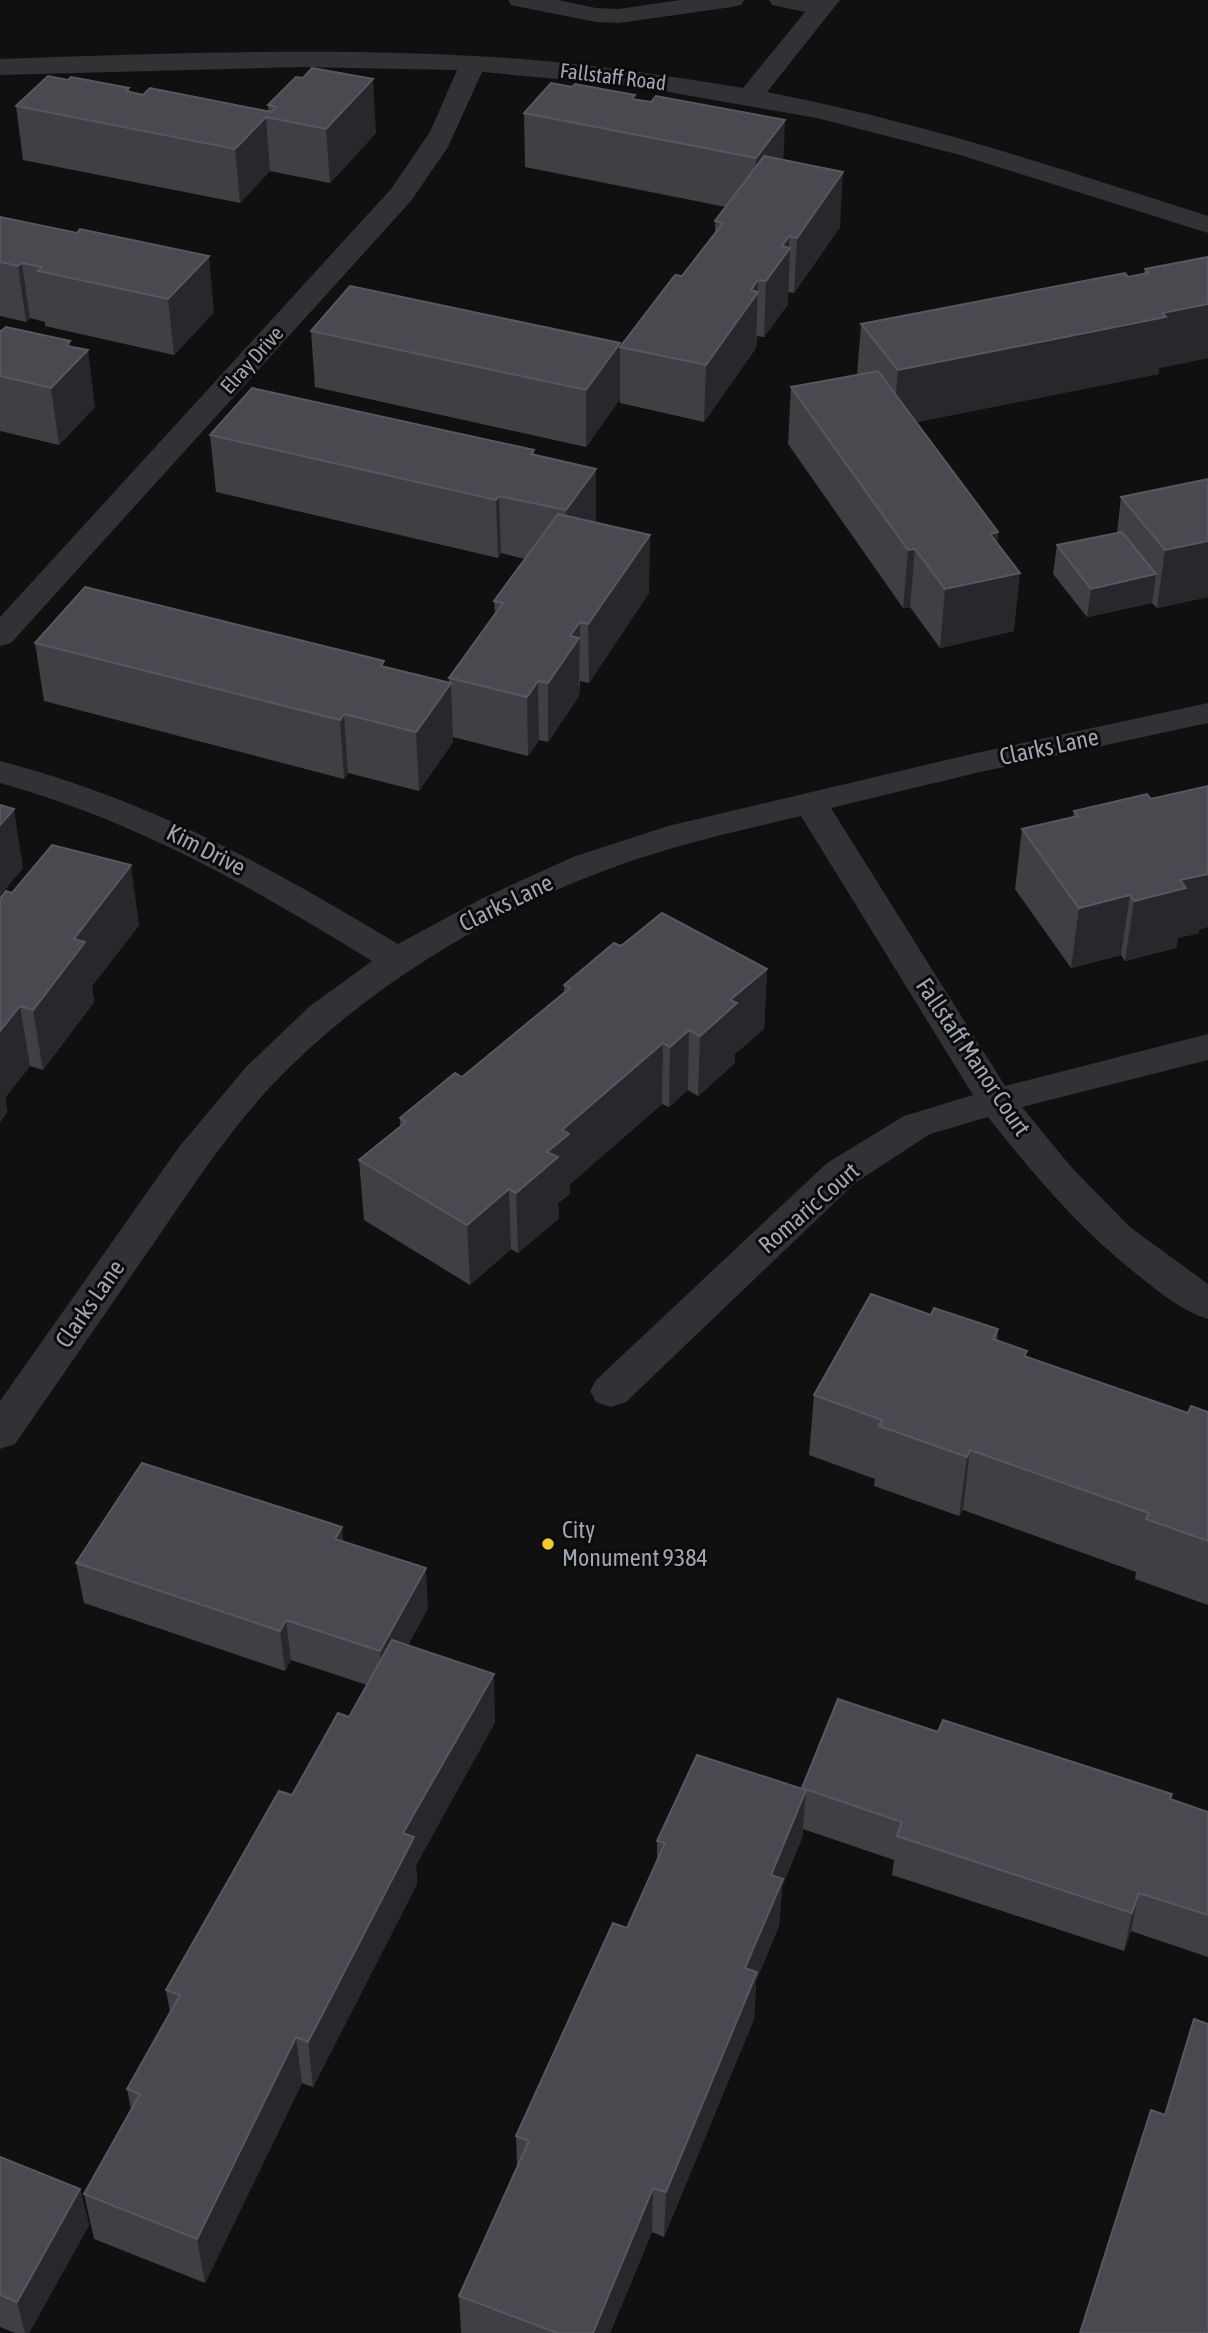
<svg xmlns="http://www.w3.org/2000/svg" width="1208" height="2333" viewBox="0 0 1208 2333" font-family="'Asap Condensed',sans-serif">
	<style>
		.lines { fill: none; stroke-linecap: round; stroke-linejoin: round }
		.minor { fill: #313136; fill-rule: evenodd }
		.wall { fill: #3e4044 }
		.shaded-wall { fill: #27282b }
		.building { fill: #494a50; stroke: #57585f; stroke-width: 2 }
		.poi-dot { fill: #f3cb27; stroke: #0b0b0c; stroke-width: 2.5 }
		.labels { text-anchor: middle; stroke-width: 6; stroke-linejoin: round; paint-order: stroke }
		.far-street-label { font-size: 21px; fill: #a1a4b2; stroke: #0b0b0c }
		.street-label { font-size: 24px; fill: #a1a4b2; stroke: #0b0b0c }
		.poi-label { font-size: 24px; fill: #a1a4b2; stroke: #0b0b0c; text-anchor: start }
	</style>
	<rect width="100%" height="100%" fill="#101011"/>
	<g class="lines">
		<!-- minor -->
		<g class="minor">
			<polygon points="508,0 558,0 596,8 619,9 680,0 744,0 741,5 732,7 619,23 596,22 520,7 511,5"/>
			<path d="M769 0H840L767 92C918 121 1062 169 1208 216V233L960 155 817 118 634 86 482 72 448 147 411 201 11 643 0 646V617L391 189 430 132 457 70 299 67 0 75V59C174 53 349 46 523 59 597 65 670 76 743 88L805 12 772 5Z"/>
			<path d="M1208 703V723L976 773 831 808 1005 1086 1208 1034V1060L1022 1107 1072 1168 1130 1227 1208 1284V1319C1184 1312 1163 1295 1144 1280 1081 1231 1037 1179 988 1117L930 1134 855 1183 626 1402 611 1407 596 1402 590 1391 596 1380 827 1163 904 1116 973 1095 801 816C733 832 664 847 598 873 480 918 361 992 273 1084 229 1131 192 1187 156 1240 109 1308 62 1376 15 1444L0 1449V1401L179 1147 246 1067 310 1006 372 961C250 886 139 822 0 783V761C152 801 265 864 398 944L483 898 573 857 668 826 976 753Z"/>
		</g>
	</g>
	<!-- wall -->
	<g class="wall">
		<polygon points="129,88 129,92 143,95 268,111 268,105 376,133 330,183 270,171 240,203 23,160 16,106"/>
		<polygon points="635,100 783,160 840,227 794,293 788,292 788,304 764,337 757,336 756,348 704,422 620,403 620,347 682,276 715,234 715,221 726,207 525,167 524,113"/>
		<polygon points="0,217 214,312 174,355 45,326 45,322 30,318 26,322 0,316"/>
		<polygon points="1208,258 1208,358 1159,368 1158,374 916,422 998,532 997,542 1014,631 940,648 910,607 903,608 788,444 791,387 857,375 861,324 1144,274 1145,269"/>
		<polygon points="0,331 70,341 71,347 95,407 59,445 0,431"/>
		<polygon points="311,331 620,343 620,399 586,447 315,387"/>
		<polygon points="210,435 534,450 534,455 596,522 649,593 589,683 580,681 579,696 548,742 539,740 528,756 453,737 453,742 419,791 348,773 344,779 44,701 35,643 385,667 449,683 449,678 495,614 494,601 525,559 501,553 498,558 216,492"/>
		<polygon points="1208,479 1208,597 1157,608 1152,603 1087,617 1053,574 1057,545 1117,533 1121,497"/>
		<polygon points="1074,811 1199,930 1199,933 1178,938 1176,948 1125,961 1121,955 1071,968 1015,889 1022,829 1073,817"/>
		<polygon points="0,899 139,925 92,986 94,1002 43,1070 30,1066 5,1098 7,1112 0,1122"/>
		<polygon points="621,946 767,969 764,1029 735,1054 735,1063 698,1096 688,1090 669,1107 662,1104 570,1184 570,1194 558,1203 559,1218 518,1253 511,1249 470,1285 364,1220 359,1160 400,1126 400,1118 462,1077 564,994 564,985"/>
		<polygon points="998,1329 997,1340 1027,1357 1188,1413 1208,1412 1208,1605 1135,1579 1136,1572 963,1510 959,1516 874,1486 875,1479 809,1455 814,1395"/>
		<polygon points="343,1541 428,1608 408,1645 495,1722 416,1865 417,1884 313,2087 302,2083 205,2283 94,2239 84,2194 131,2109 127,2089 170,2012 166,1990 292,1795 349,1717 367,1685 291,1660 285,1671 84,1603 76,1563"/>
		<polygon points="938,1732 1172,1794 1171,1799 1208,1812 1208,1957 1131,1931 1124,1951 892,1875 894,1860 803,1829 802,1838 782,1887 779,1926 756,1981 754,2019 664,2237 652,2232 610,2333 461,2333 459,2296 517,2166 516,2136 627,1928 657,1861 657,1841 802,1789"/>
		<polygon points="0,2157 80,2189 89,2225 29,2333 15,2333 0,2327"/>
	</g>
	<!-- shaded-wall -->
	<g class="shaded-wall">
		<polygon points="373,79 376,133 330,183 326,129"/>
		<polygon points="266,117 270,171 240,203 235,149"/>
		<polygon points="785,120 783,174 754,213 756,158"/>
		<polygon points="843,172 840,227 794,293 797,238"/>
		<polygon points="789,236 789,250 790,248 788,304 764,337 766,281 782,246"/>
		<polygon points="209,256 214,312 174,355 168,299"/>
		<polygon points="22,263 30,318 26,322 18,266"/>
		<polygon points="758,280 756,348 704,422 706,365 751,290"/>
		<polygon points="1208,304 1208,358 1159,368 1158,374 893,427 898,370"/>
		<polygon points="70,341 74,365 88,350 95,407 59,445 51,388 66,346"/>
		<polygon points="620,343 620,399 586,447 586,390"/>
		<polygon points="596,469 596,527 567,568 566,510"/>
		<polygon points="499,496 501,553 498,558 496,500"/>
		<polygon points="998,532 993,579 1020,573 1014,631 940,648 945,589 990,534"/>
		<polygon points="650,535 649,593 589,683 588,624"/>
		<polygon points="1208,541 1208,597 1157,608 1165,550"/>
		<polygon points="915,549 910,607 903,608 908,550"/>
		<polygon points="1156,574 1152,603 1087,617 1091,589"/>
		<polygon points="580,622 579,696 548,742 548,683 570,636"/>
		<polygon points="538,681 539,740 528,756 527,697"/>
		<polygon points="451,683 453,742 419,791 416,732"/>
		<polygon points="344,714 348,773 344,779 340,720"/>
		<polygon points="0,809 14,809 23,868 0,896"/>
		<polygon points="131,865 139,925 92,986 94,1002 43,1070 33,1010 74,939"/>
		<polygon points="1208,870 1208,927 1199,930 1199,933 1178,938 1176,948 1125,961 1134,901 1180,880"/>
		<polygon points="1130,895 1121,955 1071,968 1079,908"/>
		<polygon points="767,969 764,1029 735,1054 735,1063 698,1096 700,1036 730,1000"/>
		<polygon points="20,1006 30,1066 5,1098 7,1112 0,1122 0,1031"/>
		<polygon points="689,1030 688,1090 669,1107 670,1047"/>
		<polygon points="663,1043 662,1104 570,1184 570,1194 558,1203 559,1218 518,1253 516,1193 547,1152 562,1130"/>
		<polygon points="509,1189 511,1249 470,1285 467,1225"/>
		<polygon points="970,1450 963,1510 959,1516 967,1457"/>
		<polygon points="342,1527 346,1568 335,1539"/>
		<polygon points="426,1568 428,1608 383,1690 380,1651"/>
		<polygon points="286,1620 291,1660 285,1671 280,1631"/>
		<polygon points="494,1674 495,1722 416,1865 417,1884 313,2087 308,2042 403,1833"/>
		<polygon points="806,1790 802,1838 782,1887 779,1926 756,1981 754,2019 664,2237 666,2192 771,1875"/>
		<polygon points="1139,1893 1131,1931 1124,1951 1132,1913"/>
		<polygon points="296,2037 302,2083 205,2283 197,2239"/>
		<polygon points="653,2188 652,2232 610,2333 593,2333"/>
		<polygon points="80,2189 89,2225 29,2333 25,2333 17,2302"/>
	</g>
	<!-- building -->
	<g class="building">
		<polygon points="312,68 373,79 326,129 266,117 235,149 16,106 48,76 68,80 71,77 129,88 126,91 143,95 150,88 271,112 276,107 268,105 296,77 303,78"/>
		<polygon points="551,83 572,87 575,84 635,95 632,99 651,102 656,96 785,120 756,158 524,113"/>
		<polygon points="764,156 843,172 797,238 789,236 782,246 790,248 766,281 758,280 751,290 758,292 706,365 620,347 675,275 682,276 723,223 715,221"/>
		<polygon points="0,217 77,233 80,229 209,256 168,299 38,271 42,267 22,263 18,266 0,262"/>
		<polygon points="1207,257 1208,258 1208,304 1162,313 1166,317 898,370 861,324 1125,273 1128,277 1148,273 1145,269"/>
		<polygon points="350,286 620,343 586,390 311,331"/>
		<polygon points="6,327 70,341 66,346 88,350 51,388 0,376 0,331 1,331"/>
		<polygon points="878,371 998,532 990,534 1020,573 945,589 915,549 908,550 791,387"/>
		<polygon points="252,388 534,450 531,454 596,469 566,510 499,496 496,500 210,435"/>
		<polygon points="1208,479 1208,541 1165,550 1121,497"/>
		<polygon points="558,514 650,535 588,624 580,622 570,636 579,638 548,683 538,681 527,697 449,678 503,603 494,601"/>
		<polygon points="1122,532 1156,574 1091,589 1057,545"/>
		<polygon points="85,587 384,661 381,666 451,683 416,732 344,714 340,720 35,643"/>
		<polygon points="1208,786 1208,870 1207,870 1208,874 1180,880 1186,888 1134,901 1130,895 1079,908 1022,829 1078,816 1074,811 1147,794 1151,799"/>
		<polygon points="0,805 14,809 0,825"/>
		<polygon points="52,845 131,865 74,939 85,942 33,1010 20,1006 0,1031 0,899 6,891 12,893"/>
		<polygon points="662,913 767,969 730,1000 737,1003 700,1036 689,1030 670,1047 663,1043 562,1130 569,1134 547,1152 558,1157 516,1193 509,1189 467,1225 359,1160 406,1122 400,1118 455,1073 462,1077 570,988 564,985 614,943 621,946"/>
		<polygon points="871,1294 931,1315 934,1308 998,1329 993,1339 1027,1351 1024,1356 1188,1413 1191,1406 1208,1412 1208,1541 1146,1519 1149,1513 970,1450 967,1457 879,1426 882,1420 814,1395"/>
		<polygon points="142,1463 342,1527 335,1539 426,1568 380,1651 286,1620 280,1631 76,1563"/>
		<polygon points="392,1640 494,1674 403,1833 414,1837 308,2042 296,2037 197,2239 84,2194 140,2094 127,2089 180,1995 166,1990 279,1791 292,1795 338,1713 349,1717"/>
		<polygon points="838,1699 938,1732 943,1720 1172,1794 1170,1799 1208,1812 1208,1915 1139,1893 1132,1913 897,1836 902,1822 802,1788"/>
		<polygon points="697,1755 806,1790 771,1875 783,1879 745,1968 757,1972 666,2192 653,2188 593,2333 557,2333 459,2296 529,2141 516,2136 613,1923 627,1928 665,1843 657,1841"/>
		<polygon points="1194,2019 1208,2024 1208,2333 1080,2333 1151,2110 1165,2115"/>
		<polygon points="0,2157 80,2189 17,2302 0,2295"/>
	</g>
	<!-- markers -->
	<circle class="poi-dot" cx="548" cy="1544" r="7"/>
	<g class="labels">
		<!-- far-street labels -->
		<g class="far-street-label">
			<text transform="translate(613 77) rotate(7)" y="7">Fallstaff Road</text>
			<text transform="translate(252 360) rotate(-48)" y="7">Elray Drive</text>
		</g>
		<!-- street labels -->
		<g class="street-label">
			<text transform="translate(1049 747) rotate(-12)" y="8">Clarks Lane</text>
			<text transform="translate(206 850) rotate(27)" y="8">Kim Drive</text>
			<text transform="translate(506 903) rotate(-26)" y="8">Clarks Lane</text>
			<text transform="translate(973 1057) rotate(56)" y="8">Fallstaff Manor Court</text>
			<text transform="translate(809 1208) rotate(-41)" y="8">Romaric Court</text>
			<text transform="translate(90 1304) rotate(-55)" y="8">Clarks Lane</text>
		</g>
		<!-- poi labels -->
		<g class="poi-label">
			<text x="562" y="1538">City<tspan x="562" dy="28">Monument 9384</tspan></text>
		</g>
	</g>
</svg>
